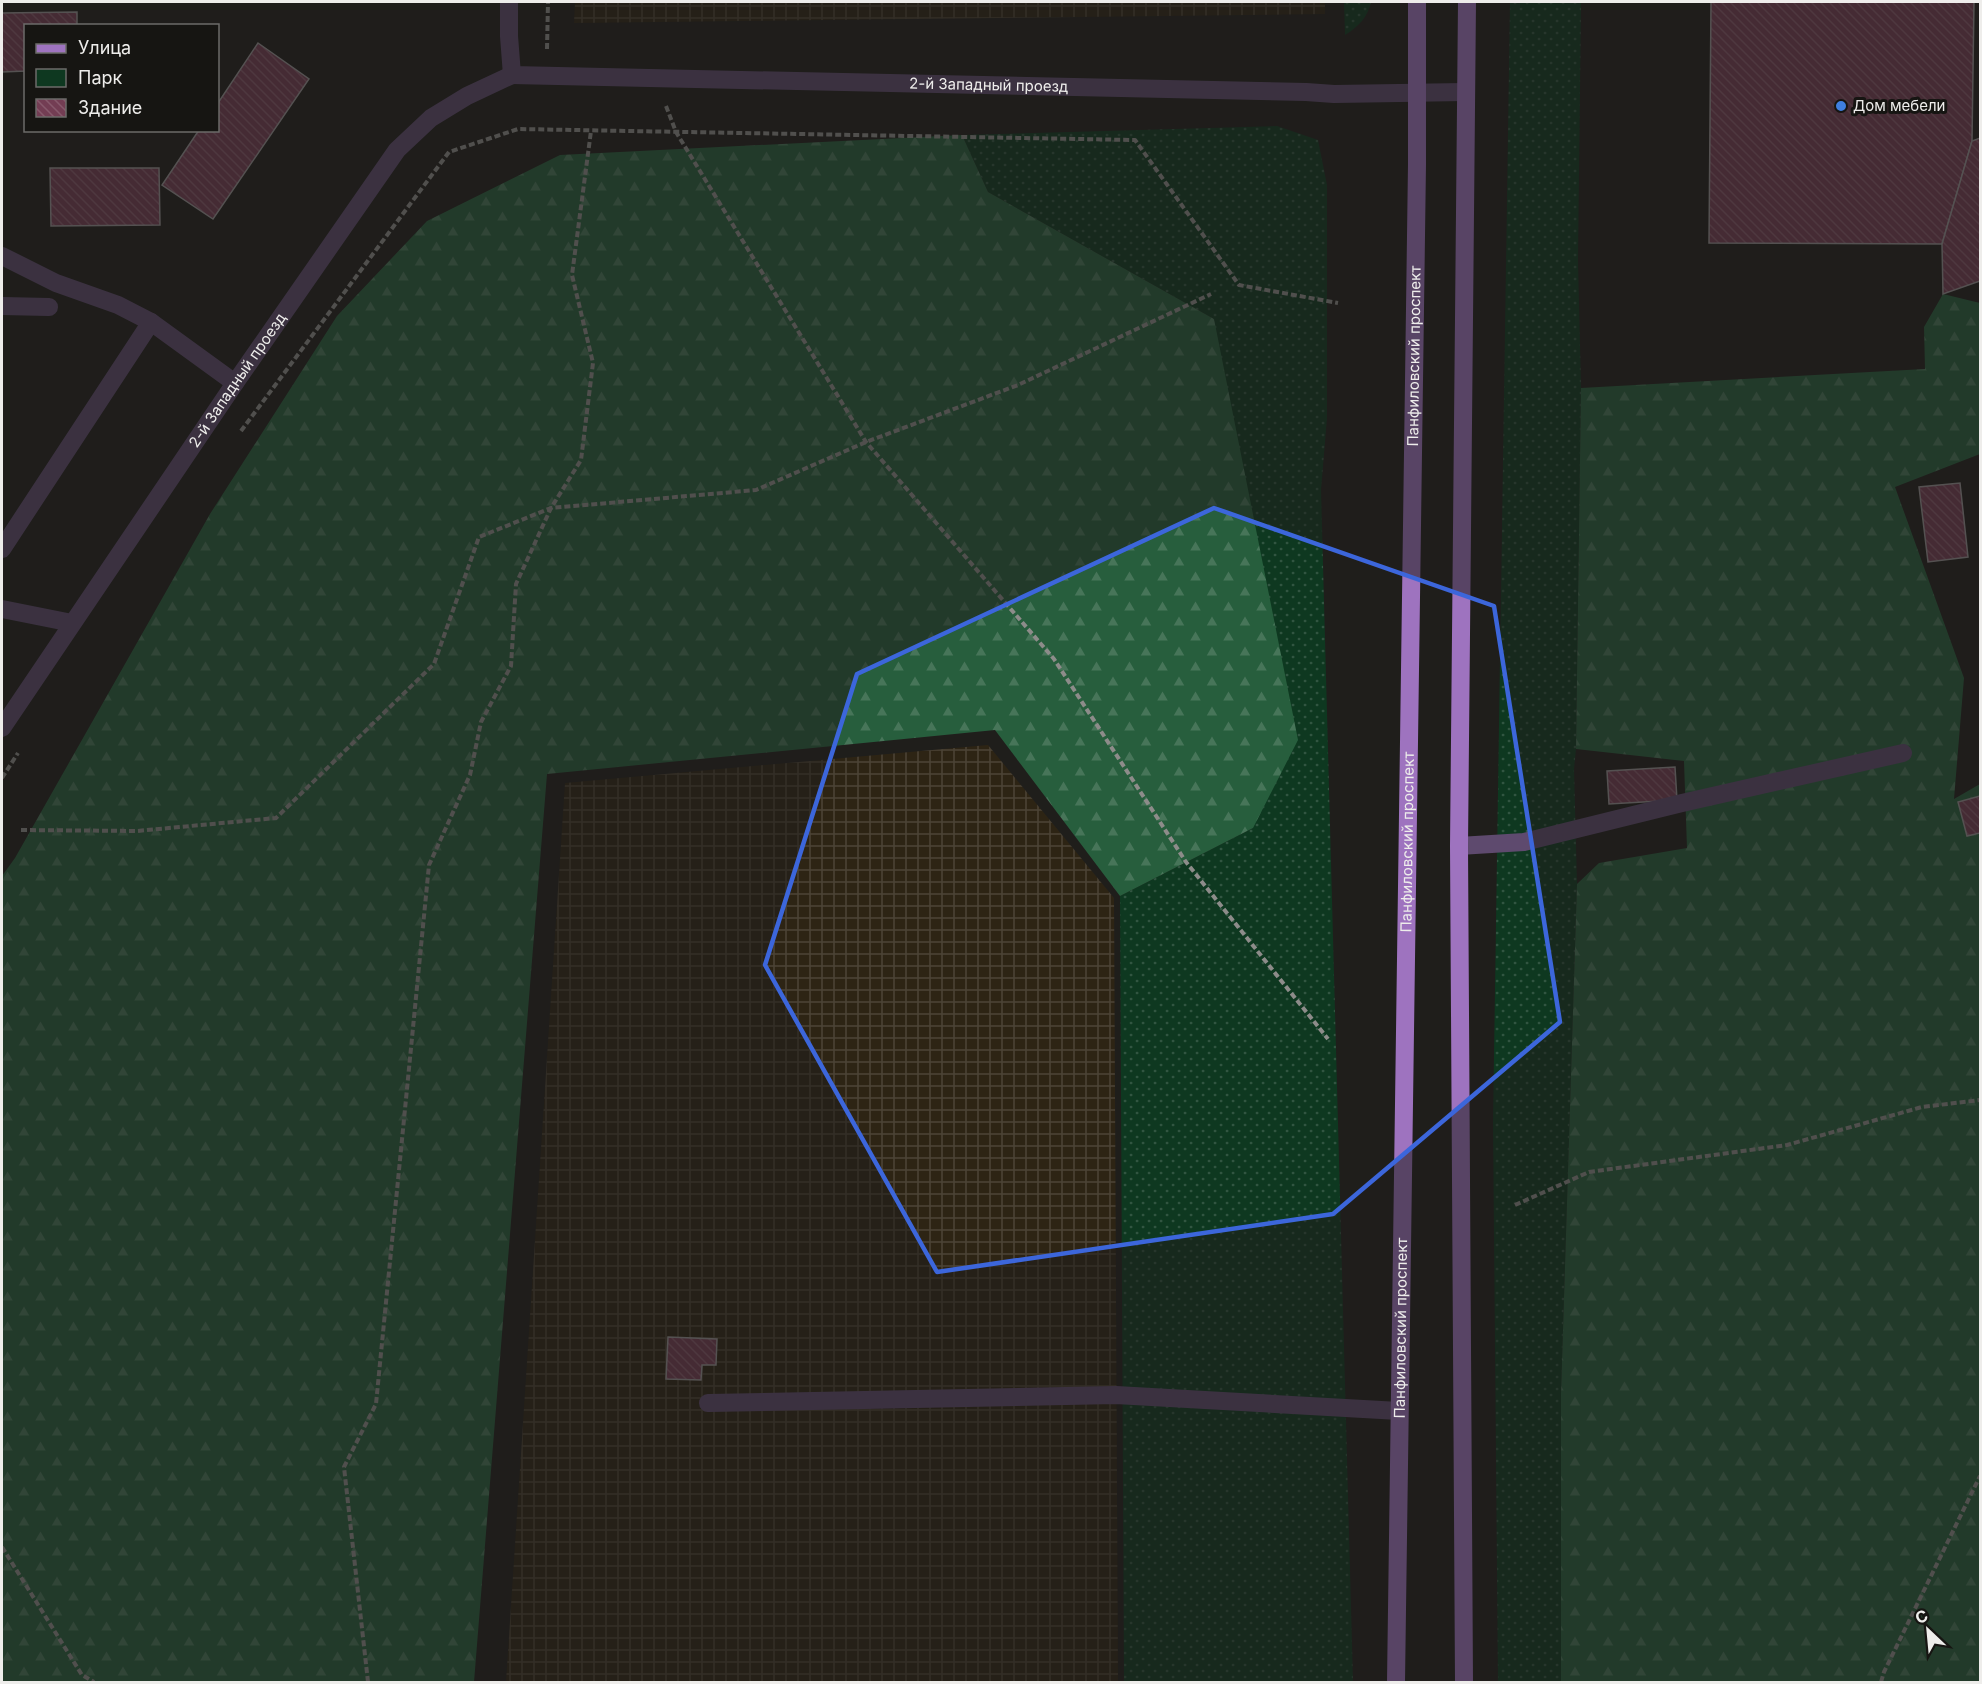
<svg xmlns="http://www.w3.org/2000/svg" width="1982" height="1684" viewBox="0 0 1982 1684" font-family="Inter,sans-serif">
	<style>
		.industrial { fill: url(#industrial-grid) }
		.green { fill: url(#green-dots) }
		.forest { fill: url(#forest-firs) }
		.building { fill: url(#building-back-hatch); stroke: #969193; stroke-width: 1.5 }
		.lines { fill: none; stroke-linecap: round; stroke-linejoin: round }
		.path { stroke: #8d8c8a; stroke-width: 4; stroke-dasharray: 6 3; stroke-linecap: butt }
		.service { stroke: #5e4a6e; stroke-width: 18 }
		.minor { stroke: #5e4a6e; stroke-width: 18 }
		.tertiary { stroke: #5e4a6e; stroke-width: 18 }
		.primary { stroke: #9e73bf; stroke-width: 18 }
		.marked { fill: none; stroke: #3c66db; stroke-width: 4.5; stroke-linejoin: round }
		.shop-dot { fill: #3f7fe0; stroke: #161512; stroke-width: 2 }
		.labels { text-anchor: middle; stroke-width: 6; stroke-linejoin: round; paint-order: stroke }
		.street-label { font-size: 15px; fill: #eeedeb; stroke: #161512 }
		.poi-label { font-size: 15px; fill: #eeedeb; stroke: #161512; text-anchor: start }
	</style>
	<defs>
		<pattern id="industrial-grid" width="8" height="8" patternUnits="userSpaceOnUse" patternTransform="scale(1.5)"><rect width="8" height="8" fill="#2d2414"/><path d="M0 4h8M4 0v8" fill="none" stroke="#4c4436"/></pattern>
		<pattern id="green-dots" width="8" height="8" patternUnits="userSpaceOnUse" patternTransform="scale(1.5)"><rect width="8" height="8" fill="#0e3820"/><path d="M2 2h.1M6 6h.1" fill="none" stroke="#315541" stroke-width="1.8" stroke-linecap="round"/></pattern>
		<pattern id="forest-firs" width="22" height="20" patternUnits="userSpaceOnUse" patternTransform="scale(1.5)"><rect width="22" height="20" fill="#275e3d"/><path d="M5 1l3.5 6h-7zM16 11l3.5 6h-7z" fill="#477559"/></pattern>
		<pattern id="building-back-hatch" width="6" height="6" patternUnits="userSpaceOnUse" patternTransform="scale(1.5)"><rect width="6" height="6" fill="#733d53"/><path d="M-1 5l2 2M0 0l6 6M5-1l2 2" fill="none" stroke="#87596c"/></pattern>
	</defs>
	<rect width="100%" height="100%" fill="#1f1e1b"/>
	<!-- industrial -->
	<g class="industrial">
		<polygon points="575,2 1325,2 1325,14 574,23"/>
		<polygon points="988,745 1114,898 1118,1682 506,1682 565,783"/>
	</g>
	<!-- green -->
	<g class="green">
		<path d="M1344 2H1371C1368 17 1358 27 1345 35Z"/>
		<polygon points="1510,2 1581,2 1578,261 1581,388 1576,749 1574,769 1577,884 1561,1394 1561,1682 1498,1682 1493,1122"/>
		<polygon points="1277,126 1318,140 1327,185 1327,418 1321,490 1353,1682 1124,1682 1120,896 1253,828 1214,319 988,192 962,135"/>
	</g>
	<!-- forest -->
	<g class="forest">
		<polygon points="962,135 988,192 1214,319 1298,740 1253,828 1120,896 995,730 547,774 474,1682 2,1682 2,876 15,858 210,514 337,316 427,221 560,155"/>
		<polygon points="1943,294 1980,303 1980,454 1895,487 1964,678 1954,799 1980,784 1980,1682 1561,1682 1561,1394 1577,884 1599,863 1687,848 1684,761 1576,749 1581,388 1925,369 1924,327"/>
	</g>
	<!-- building -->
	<g class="building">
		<polygon points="1711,2 1974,2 1972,141 1942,244 1709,243"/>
		<polygon points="77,12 77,26 26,26 26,71 2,72 2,13"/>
		<polygon points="258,43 309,79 213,219 162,185 199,130 218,130 218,103"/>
		<polygon points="1980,138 1980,281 1943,294 1942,244 1972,141"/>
		<polygon points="50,168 159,168 160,225 51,226"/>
		<polygon points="1960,483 1968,557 1928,562 1919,487"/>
		<polygon points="1675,767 1677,800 1609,804 1607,771"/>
		<polygon points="1980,796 1980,833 1967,836 1958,802"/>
		<polygon points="668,1337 717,1339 716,1365 702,1365 701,1380 666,1379"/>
	</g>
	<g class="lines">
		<!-- path -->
		<g class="path">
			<polyline points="547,49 548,2"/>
			<polyline points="666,106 676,132 866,442 1054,659 1186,862 1328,1039"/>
			<polyline points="241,431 449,152 518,129 1135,140 1239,285 1338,303"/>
			<polyline points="2,778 18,753"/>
			<polyline points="21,830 137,831 276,818 434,664 479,537 551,508 756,490 866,442 1018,385 1211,294"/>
			<polyline points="1515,1205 1589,1172 1787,1145 1922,1107 1980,1100"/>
			<polyline points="2,1547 82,1675 94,1682"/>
			<polyline points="368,1682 344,1467 376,1404 429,865 470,775 481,722 511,666 516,584 551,508 581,460 593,363 572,275 591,131"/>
			<polyline points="1881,1682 1884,1672 1980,1476"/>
		</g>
		<!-- service -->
		<g class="service">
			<polyline points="2,256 56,283 118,305 151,322 235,383"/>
			<polyline points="2,306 49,307"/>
			<polyline points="2,549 151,322"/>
			<polyline points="2,609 72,623"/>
			<polyline points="1459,846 1524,842 1682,803 1903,753"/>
			<polyline points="708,1403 1116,1395 1399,1411"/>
		</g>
		<!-- minor -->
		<path class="minor" id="s1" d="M2 728 235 383 397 150 431 118 467 96 512 75"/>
		<!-- tertiary -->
		<path class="tertiary" id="s2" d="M509 2V36L512 75 1306 92 1334 94 1465 92"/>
		<!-- primary -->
		<g class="primary">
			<path id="s3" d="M1396 1682 1417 164V2"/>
			<polyline points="1464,1682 1459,846 1467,2"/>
		</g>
	</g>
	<!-- marked area -->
	<path d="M0 0H1982V1684H0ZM1214 508 1494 606 1560 1022 1333 1214 937 1272 765 965 857 674Z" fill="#1f1e1b" fill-opacity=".55" fill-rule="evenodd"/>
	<path class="marked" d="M1214 508 1494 606 1560 1022 1333 1214 937 1272 765 965 857 674Z"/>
	<!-- markers -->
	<circle class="shop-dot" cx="1841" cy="106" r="6"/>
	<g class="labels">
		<!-- street labels -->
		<g class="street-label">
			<text dy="5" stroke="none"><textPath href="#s2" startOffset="550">2-й Западный проезд</textPath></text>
			<text dy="5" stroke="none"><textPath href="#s3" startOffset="1326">Панфиловский проспект</textPath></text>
			<text dy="5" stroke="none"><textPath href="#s1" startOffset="420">2-й Западный проезд</textPath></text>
			<text dy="5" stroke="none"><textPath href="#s3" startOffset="840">Панфиловский проспект</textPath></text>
			<text dy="5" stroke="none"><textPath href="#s3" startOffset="354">Панфиловский проспект</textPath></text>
		</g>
		<!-- poi labels -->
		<g class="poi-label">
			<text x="1853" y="111">Дом мебели</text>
		</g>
	</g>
	<!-- border -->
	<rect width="1982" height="1684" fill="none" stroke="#eeedeb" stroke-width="6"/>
	<!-- legend -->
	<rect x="24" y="24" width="195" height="108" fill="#161512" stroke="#6c6b69" stroke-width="1.5"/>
	<rect x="36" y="44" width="30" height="9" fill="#9e73bf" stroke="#6c6b69" stroke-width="1.5"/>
	<text x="78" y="54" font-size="18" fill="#eeedeb">Улица</text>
	<rect x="36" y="69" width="30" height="18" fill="#0e3820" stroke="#6c6b69" stroke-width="1.5"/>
	<text x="78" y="84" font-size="18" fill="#eeedeb">Парк</text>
	<rect x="36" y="99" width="30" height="18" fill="url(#building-back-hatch)" stroke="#6c6b69" stroke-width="1.5"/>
	<text x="78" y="114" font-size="18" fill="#eeedeb">Здание</text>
	<!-- north arrow -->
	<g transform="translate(1928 1630) rotate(334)" stroke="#161512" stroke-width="4.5" paint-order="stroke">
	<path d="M0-4.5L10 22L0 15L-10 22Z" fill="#eeedeb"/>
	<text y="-9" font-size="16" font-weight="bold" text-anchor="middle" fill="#eeedeb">С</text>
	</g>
</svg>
